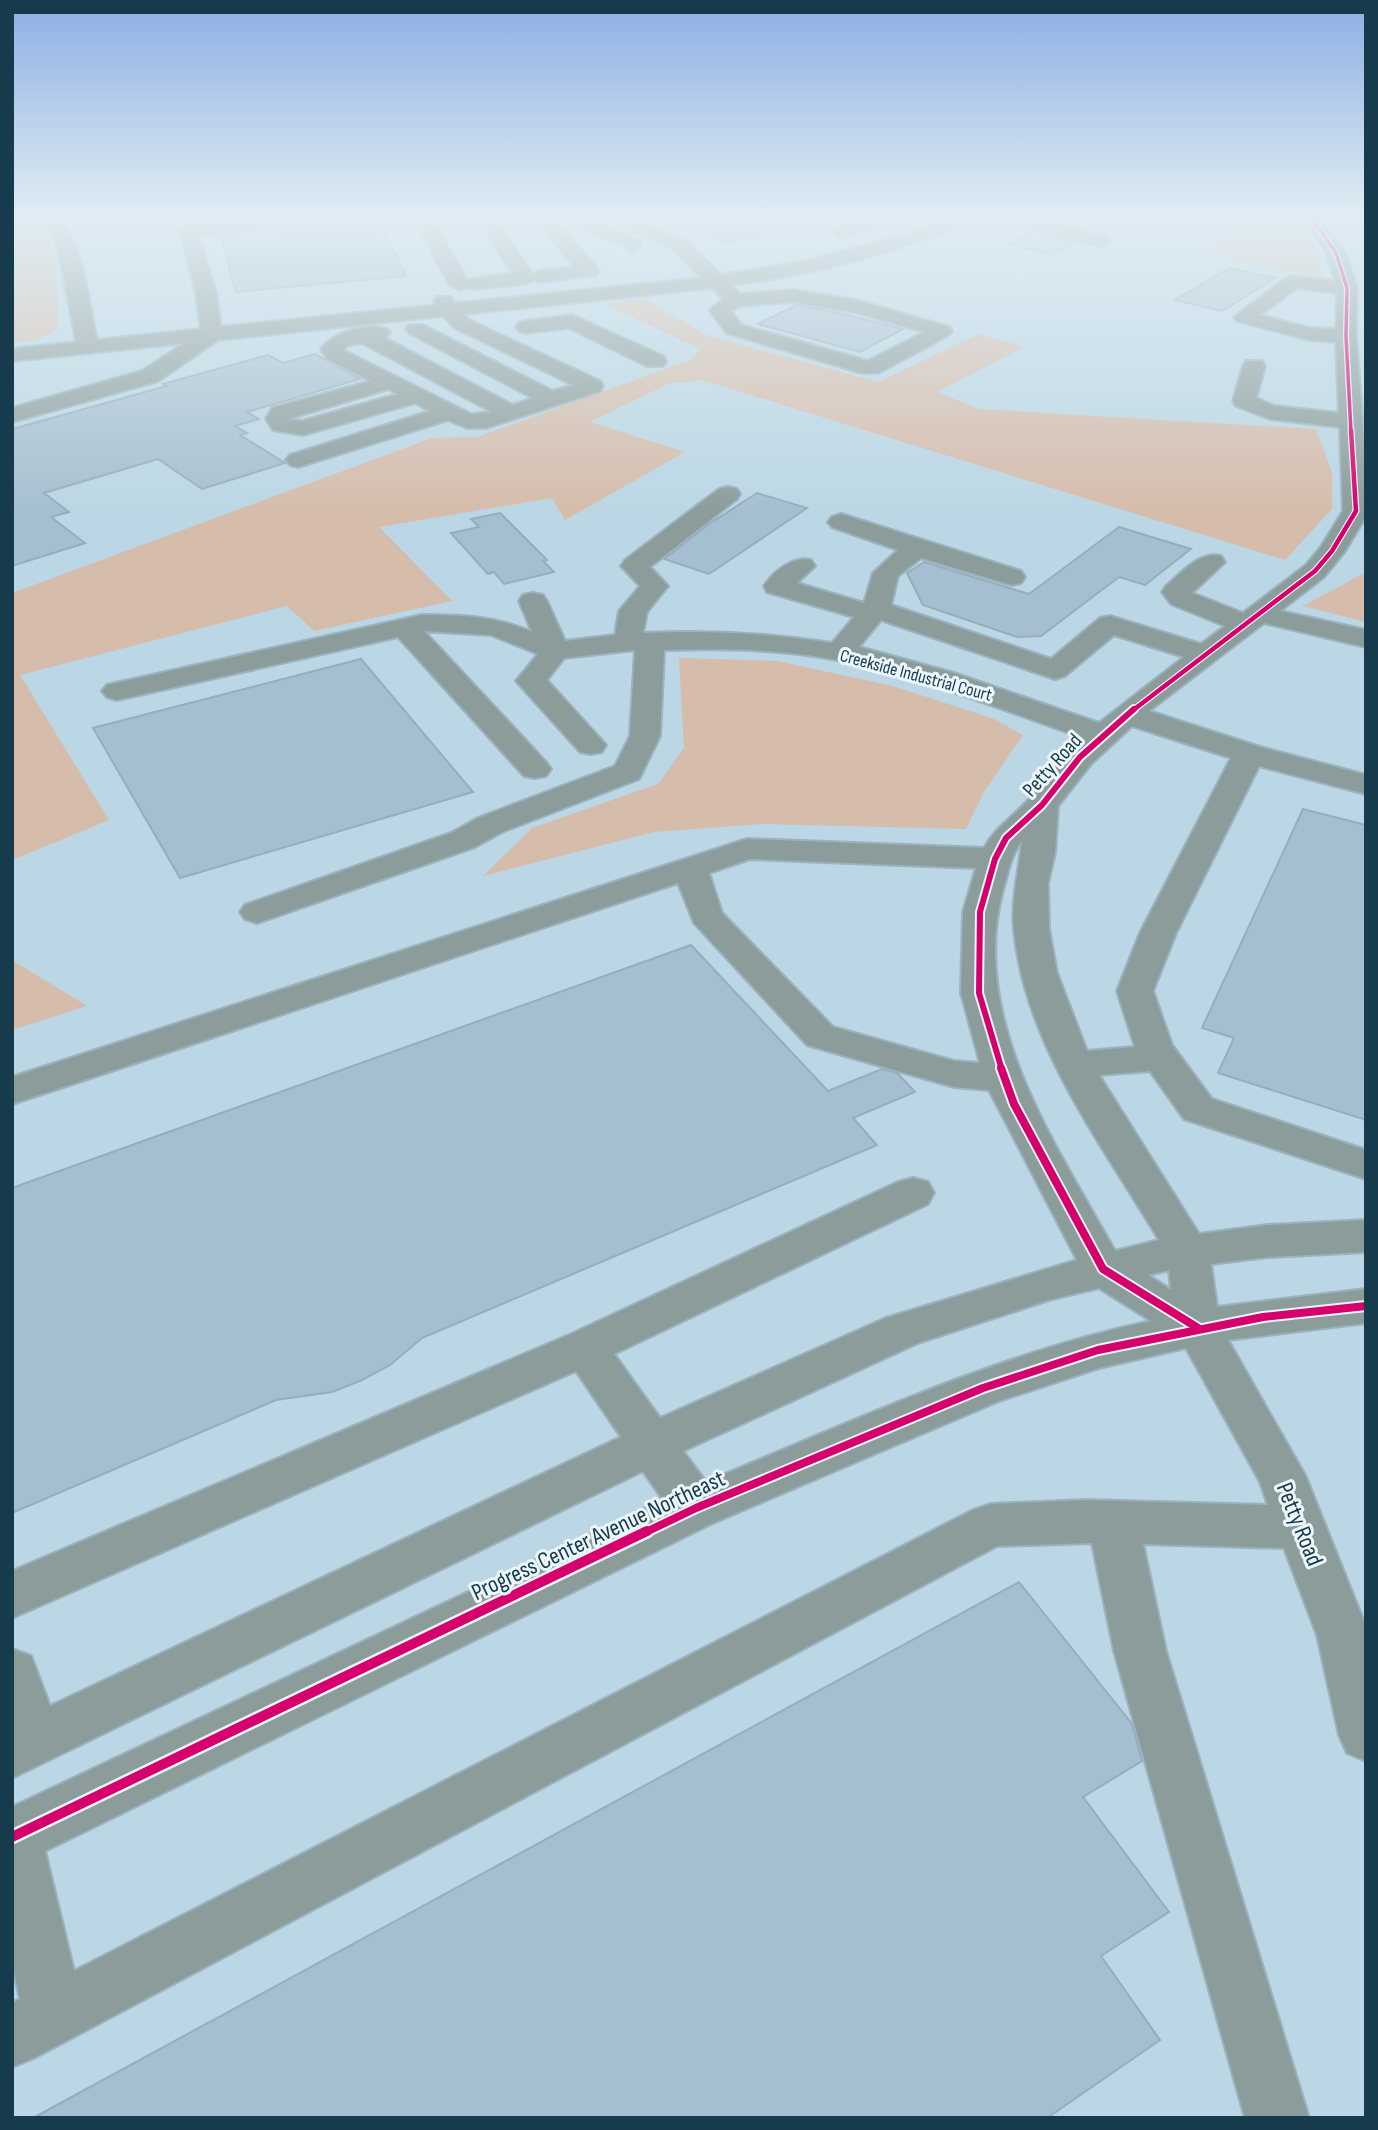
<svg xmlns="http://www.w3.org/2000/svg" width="1378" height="2130" viewBox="0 0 1378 2130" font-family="'Sofia Sans Condensed',sans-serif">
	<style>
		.green { fill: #d6bcab }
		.building { fill: #a6bfd0; stroke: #96adbe; stroke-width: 2 }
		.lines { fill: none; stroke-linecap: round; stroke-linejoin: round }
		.minor-casing { stroke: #9ab3bf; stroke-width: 4 }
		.minor { fill: #8c9c9a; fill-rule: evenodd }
		.cycleway-far4-casing { stroke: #edf6fa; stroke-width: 6 }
		.cycleway-far3-casing { stroke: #edf6fa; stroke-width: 7 }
		.cycleway-far2-casing { stroke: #edf6fa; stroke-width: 10 }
		.cycleway-far1-casing { stroke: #edf6fa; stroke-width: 12 }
		.cycleway-casing { stroke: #edf6fa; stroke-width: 15 }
		.cycleway-far4 { stroke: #d6006c; stroke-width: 3.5 }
		.cycleway-far3 { stroke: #d6006c; stroke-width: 4.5 }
		.cycleway-far2 { stroke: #d6006c; stroke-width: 6 }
		.cycleway-far1 { stroke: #d6006c; stroke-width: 8 }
		.cycleway { stroke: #d6006c; stroke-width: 10 }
		.labels { text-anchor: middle; stroke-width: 6; stroke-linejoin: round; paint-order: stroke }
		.far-street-label { font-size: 18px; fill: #153b4c; stroke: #edf6fa }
		.street-label { font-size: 21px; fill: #153b4c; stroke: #edf6fa }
		.near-street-label { font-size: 24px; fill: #153b4c; stroke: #edf6fa }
	</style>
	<rect width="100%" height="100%" fill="#bbd6e4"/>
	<!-- green -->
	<g class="green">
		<path d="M12 215C17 215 25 214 29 215 60 226 57 302 58 329L37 340 12 343V249L19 248 12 237Z"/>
		<polygon points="1247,223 1310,236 1323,279 1206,253"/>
		<polygon points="643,298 708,336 878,382 979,334 1024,347 937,392 979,409 1316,429 1332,472 1332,509 1285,560 702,380 668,384 590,422 685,452 565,520 552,498 379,527 452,601 314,631 287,606 20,675 109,820 12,860 12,593 432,438 477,437 690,360 700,349 605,304"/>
		<polygon points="1366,572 1366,622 1303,606"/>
		<polygon points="679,658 777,661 893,686 994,719 1023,735 984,792 966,829 761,824 654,832 483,876 532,828 658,784 684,748"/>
		<polygon points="12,960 87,1006 12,1030"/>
	</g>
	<!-- building -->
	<g class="building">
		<polygon points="663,215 801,215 803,228 726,243"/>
		<polygon points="1068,215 1136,215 1100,232 1055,221"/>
		<polygon points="379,222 406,276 236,292 221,236"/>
		<polygon points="1031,232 1077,243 1053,255 1007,243"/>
		<polygon points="1229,268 1276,278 1222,311 1175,300"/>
		<polygon points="796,305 835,312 903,329 860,352 758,324"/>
		<polygon points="315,354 360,379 247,412 259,419 235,426 247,433 240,435 285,463 202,489 158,459 44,493 69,512 51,517 85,543 12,566 12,429 167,386 163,384 268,355 283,363"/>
		<polygon points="757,493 807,508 709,574 664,559 709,524"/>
		<polygon points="500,513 547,560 543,561 554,572 504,584 494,572 488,574 451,533 479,527 471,519"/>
		<polygon points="1119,527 1191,549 1145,585 1119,577 1041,636 1017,637 923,605 907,573 924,562 1029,594"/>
		<polygon points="361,659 473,792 180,878 93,728"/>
		<polygon points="1303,809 1366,825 1366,1120 1218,1073 1234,1038 1202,1028"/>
		<polygon points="691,945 828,1091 882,1069 897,1073 915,1092 853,1118 877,1145 422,1338 390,1365 362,1380 332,1392 276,1400 12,1513 12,1188"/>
		<polygon points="1019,1582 1132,1724 1142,1761 1083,1797 1169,1912 1101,1956 1160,2040 1047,2118 33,2118"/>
	</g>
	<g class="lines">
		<defs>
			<g id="minor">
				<path d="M38 215H57C85 249 88 298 97 340L201 329 196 293 180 230 189 224 293 215H363L354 220 199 235 216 293 221 327 436 305 434 301 437 297H451L455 303 702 278 673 249 607 219 604 215H628L687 241 721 275 807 261 914 232 957 215H982L979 219C899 252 817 274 732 285L740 294 793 290 856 300 949 327 952 331 949 335 878 373H862L727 333 709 310 723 299 712 288 464 314 469 320 600 381 603 386 600 391 486 428H467L448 420 298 467 290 465 286 460 290 455 430 411 415 403 303 435 273 430 266 419 272 408 371 381 327 359 321 349C334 331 367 323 387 329L390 333 385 338 513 405 533 398 409 333 406 329 409 325H423L553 391 573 385 455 328 443 316 218 340 158 381 12 422V408L142 371 185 343 12 361V349L76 342 58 247 52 233ZM793 302 854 312 924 332 868 361 741 325 731 311 740 306ZM362 343 492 412 471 414 343 350 348 345ZM388 389 398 394 302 421 288 419Z"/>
				<polygon points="412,215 430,215 467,280 512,273 478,219 481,215 493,215 532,274 541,270 575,267 539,225 536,221 539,217 585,215 640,241 642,245 633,251 570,222 558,224 596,267 599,271 596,275 541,282 534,280 525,284 474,289 467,287 459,290 449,284"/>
				<polygon points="877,215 905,215 902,219 841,238 832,232 834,228"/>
				<polygon points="990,215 1021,215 1108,237 1110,241 1101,247 993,219"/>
				<polygon points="1140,215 1173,215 1190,219 1193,223 1184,228 1143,219"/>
				<path d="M1301 215H1319L1345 253 1357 288 1356 336 1366 470V516L1345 551 1324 577 1280 611 1366 630V647L1264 623 1149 711 1260 747 1366 775V794L1259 766 1176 933 1153 991 1172 1045 1212 1099 1366 1150V1179L1184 1119 1150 1071 1099 1075 1199 1234 1268 1225 1366 1220V1252L1268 1257 1211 1264 1217 1307 1366 1289V1323L1228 1340 1306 1477 1366 1627V1761L1347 1753 1339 1735 1317 1635 1284 1548 1143 1544 1166 1651 1309 2118H1245L1114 1651 1092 1543 997 1546 34 2058 12 2067V2003L20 1999 12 1963V1807L663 1500 643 1471 12 1778V1649L31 1656 50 1706 621 1437 576 1371 12 1618V1571L569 1335 898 1182 913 1178 928 1182 934 1193 928 1204 614 1354 660 1418 886 1318 1077 1260 989 1090 954 1087 807 1045 694 923 678 883 12 1104V1077L747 839 984 848C996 826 1016 815 1032 796 1049 776 1064 755 1083 738 1009 712 936 683 860 665 796 649 729 648 664 650L660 736 639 779 502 832 475 847 257 923 245 919 240 912 245 905 451 833 478 818 615 766 630 736 635 650 564 658 547 680 606 745 602 752 591 754 580 752 516 681 538 654 491 635 424 631 546 762 551 769 546 776 535 778 524 776 398 637 117 700 107 697 102 691 107 685 422 615C462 615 495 616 532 632L519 601 523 595 533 593 543 595 547 601 565 641 615 635 619 611 640 586 621 566 625 560 719 489 728 487 737 489 740 494 737 499 650 567 668 586 647 612 643 633C707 630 769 633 832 643L854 617 767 592 764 586C774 571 793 556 811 560L815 566 797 583 864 603 873 573 898 550 832 527 828 522 832 517 841 514 1021 571 1025 577 1021 583 1012 585 921 558 898 576 891 605 1051 659 1100 618 1110 616 1201 644 1225 626 1171 604 1162 592 1166 586C1182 573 1199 551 1221 556L1225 562 1192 593 1243 613 1306 565 1321 547 1343 511 1340 427 1270 419 1236 406 1233 401 1243 366 1246 361H1262L1265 366 1256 398 1274 406 1339 413 1336 342 1309 340 1237 321 1234 317 1286 278 1293 276 1335 281 1327 253ZM1297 288 1337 293 1336 329 1309 328 1260 315ZM881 620 1055 679 1065 676 1114 635 1184 657 1099 723 954 673 859 647ZM1132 726 1231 758 1140 933 1117 991 1135 1047 1087 1051 1057 973 1049 929 1048 883 1055 852 1058 806 1091 764ZM1022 841C1019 871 1011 899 1014 930 1025 1045 1102 1144 1159 1240L1115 1251C1055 1143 968 1019 1003 890 1008 873 1011 854 1022 841ZM750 859 976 868 963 912 961 993 980 1063 954 1061 833 1027 722 913 709 873ZM1169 1270 1171 1290 1148 1275ZM1099 1288 1151 1321C996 1354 851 1422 706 1482L683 1451 918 1343 1052 1299ZM1186 1348 1260 1482 1268 1505 1085 1500 991 1504 973 1510 74 1971 45 1851 713 1523 999 1401 1099 1368Z"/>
				<polygon points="572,315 663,356 666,361 663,366 647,366 569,328 526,333 519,331 516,327 519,323 526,321"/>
			</g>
		</defs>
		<!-- minor casing -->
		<use href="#minor" class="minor-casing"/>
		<!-- minor -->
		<use href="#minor" class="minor"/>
		<defs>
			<polyline id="cycleway-far4" points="1310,215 1336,253 1347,288 1346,336 1351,432"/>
			<polyline id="cycleway-far3" points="1132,711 1315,571 1332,551 1356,511 1351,430"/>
			<polyline id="cycleway-far2" points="1002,1070 979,993 980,912 995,859 1006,838 1042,805 1080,757 1134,709"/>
			<g id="cycleway-far1">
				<polyline points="1001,1068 1014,1104 1103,1269 1198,1328"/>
				<polyline points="644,1533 696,1508 983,1388 1098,1350 1263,1317 1366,1306"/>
			</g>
			<polyline id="cycleway" points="12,1837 647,1531"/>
		</defs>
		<!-- cycleway-far4 casing -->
		<use href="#cycleway-far4" class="cycleway-far4-casing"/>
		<!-- cycleway-far3 casing -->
		<use href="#cycleway-far3" class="cycleway-far3-casing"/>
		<!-- cycleway-far2 casing -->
		<use href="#cycleway-far2" class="cycleway-far2-casing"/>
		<!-- cycleway-far1 casing -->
		<use href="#cycleway-far1" class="cycleway-far1-casing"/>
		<!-- cycleway casing -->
		<use href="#cycleway" class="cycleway-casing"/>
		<!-- cycleway-far4 -->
		<use href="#cycleway-far4" class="cycleway-far4"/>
		<!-- cycleway-far3 -->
		<use href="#cycleway-far3" class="cycleway-far3"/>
		<!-- cycleway-far2 -->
		<use href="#cycleway-far2" class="cycleway-far2"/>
		<!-- cycleway-far1 -->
		<use href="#cycleway-far1" class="cycleway-far1"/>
		<!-- cycleway -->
		<use href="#cycleway" class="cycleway"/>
	</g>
	<!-- sky -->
	<linearGradient id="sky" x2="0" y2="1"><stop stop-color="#8daee4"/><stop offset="0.42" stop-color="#e0edf3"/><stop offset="1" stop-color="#e0edf3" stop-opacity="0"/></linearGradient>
	<rect width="1378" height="513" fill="url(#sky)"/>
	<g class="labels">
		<!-- far-street labels -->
		<g class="far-street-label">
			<text transform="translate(916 675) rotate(15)" y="6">Creekside Industrial Court</text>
		</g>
		<!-- street labels -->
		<g class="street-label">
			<text transform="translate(1052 765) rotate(-48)" y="7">Petty Road</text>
		</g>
		<!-- near-street labels -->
		<g class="near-street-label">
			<text transform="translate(1300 1524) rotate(68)" y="8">Petty Road</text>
			<text transform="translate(598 1535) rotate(-25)" y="8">Progress Center Avenue Northeast</text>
		</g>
	</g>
	<!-- border -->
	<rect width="1378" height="2130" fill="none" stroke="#153b4c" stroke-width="28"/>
</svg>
